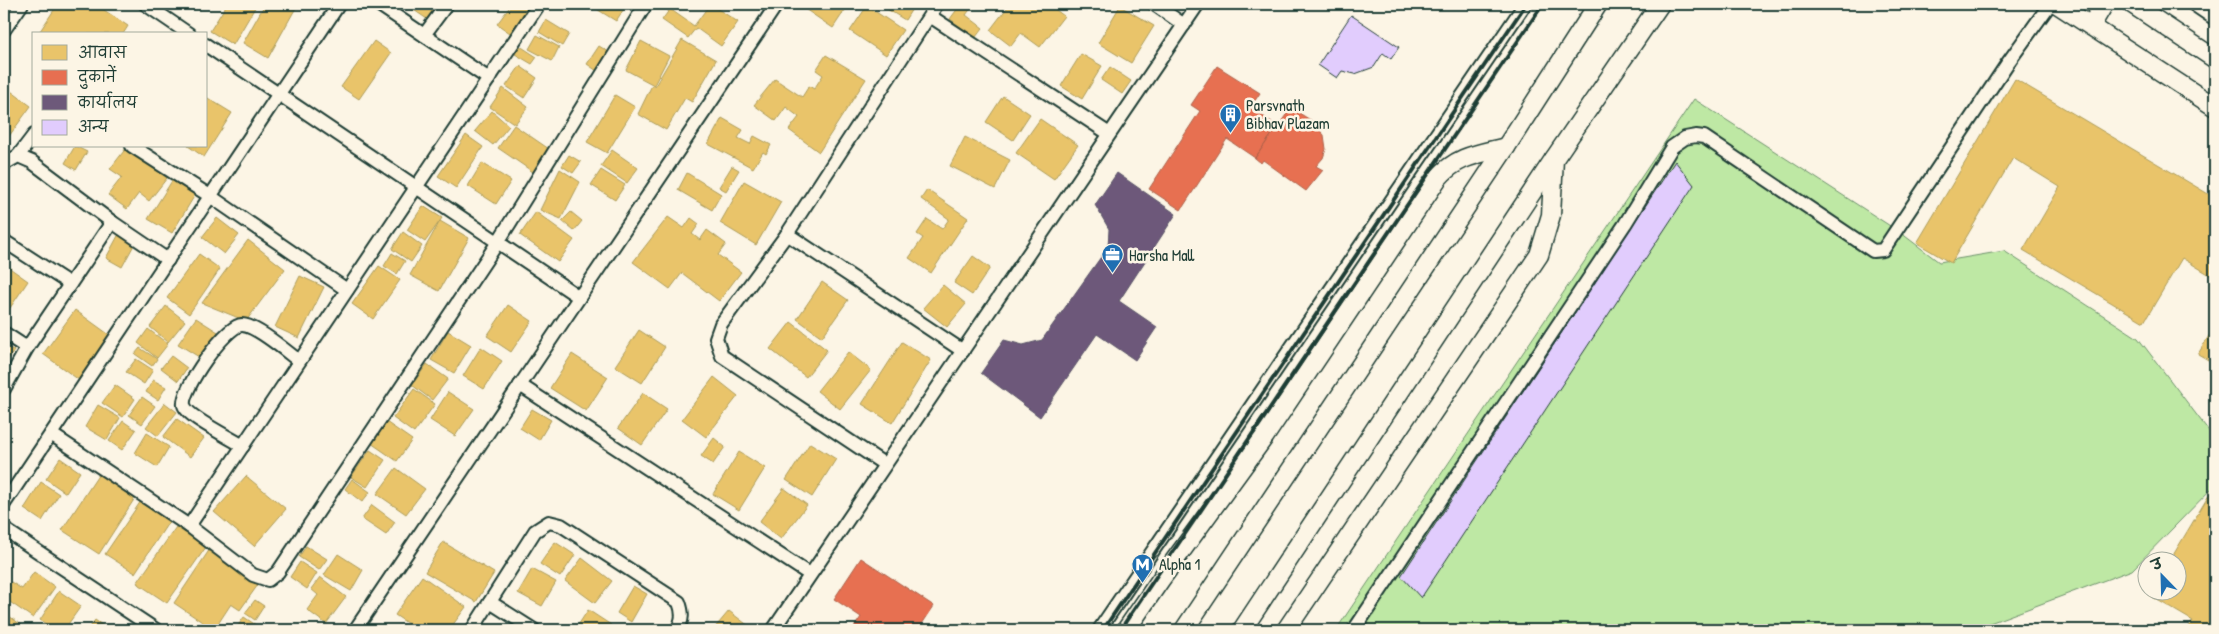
<svg xmlns="http://www.w3.org/2000/svg" width="2219" height="634" viewBox="0 0 2219 634" font-family="'Patrick Hand','Playpen Sans Deva',sans-serif">
	<style>
		.green { fill: #bee8a4; stroke: #6e926c }
		.homes { fill: #e9c46a; stroke: #ac9c5a }
		.shops { fill: #e76f51; stroke: #ab6048 }
		.offices { fill: #6d597a; stroke: #565165 }
		.building { fill: #e1ccfd; stroke: #1f3d34 }
		.lines { fill: none; stroke-linecap: round; stroke-linejoin: round }
		.street-casing { stroke: #1f3d34; stroke-width: 16 }
		.secondary-casing { stroke: #1f3d34; stroke-width: 21 }
		.street { stroke: #fcf5e5; stroke-width: 12 }
		.secondary { stroke: #fcf5e5; stroke-width: 18 }
		.rail { stroke: #1f3d34; stroke-width: 4 }
		.labels { text-anchor: middle; stroke-width: 5; stroke-linejoin: round; paint-order: stroke }
		.poi-label { font-size: 16px; fill: #1f3d34; stroke: #fcf5e5; text-anchor: start }
	</style>
	<rect width="100%" height="100%" fill="#fcf5e5"/>
	<filter id="ink" filterUnits="userSpaceOnUse"><feTurbulence type="fractalNoise" baseFrequency=".02" numOctaves="2"/><feDisplacementMap in="SourceGraphic" scale="10" xChannelSelector="R" yChannelSelector="G"/><feConvolveMatrix kernelMatrix="1 2 1 2 8 2 1 2 1" color-interpolation-filters="sRGB"/></filter>
	<g filter="url(#ink)">
		<!-- green -->
		<polygon class="green" points="1694,99 1901,233 1939,262 2004,251 2138,338 2215,439 2215,485 2132,570 1971,630 1336,630"/>
		<!-- homes -->
		<g class="homes">
			<polygon points="58,4 95,4 128,26 123,34 38,34"/>
			<polygon points="227,4 257,4 233,45 210,31"/>
			<polygon points="265,4 298,4 268,58 243,43"/>
			<polygon points="405,4 438,4 427,19"/>
			<polygon points="512,4 532,4 510,33 497,24"/>
			<polygon points="598,4 627,4 616,21 595,8"/>
			<polygon points="710,4 738,22 721,46 696,28 688,38 662,20 670,9 694,26"/>
			<polygon points="800,4 849,4 833,28 799,5"/>
			<polygon points="884,4 915,4 905,20 882,6"/>
			<polygon points="961,4 974,4 966,15 983,28 975,38 950,19"/>
			<polygon points="1010,4 1048,4 1064,16 1040,47 1021,33 1011,46 990,30"/>
			<polygon points="867,6 903,30 886,55 850,31"/>
			<polygon points="1120,6 1154,26 1131,63 1098,43"/>
			<polygon points="546,20 569,34 562,46 539,32"/>
			<polygon points="537,35 559,47 552,61 529,49"/>
			<polygon points="682,40 716,60 692,102 685,98 666,130 638,114 652,85 655,86"/>
			<polygon points="374,41 391,53 359,99 341,87"/>
			<polygon points="641,41 669,56 654,85 626,70"/>
			<polygon points="520,46 537,57 532,64 515,54"/>
			<polygon points="599,46 612,54 600,73 587,64"/>
			<polygon points="1081,54 1102,66 1082,99 1061,86"/>
			<polygon points="826,55 866,79 819,152 789,130 799,117 786,107 776,121 754,105 775,79 802,97 809,86 814,89 823,75 816,70"/>
			<polygon points="520,66 537,78 524,98 506,86"/>
			<polygon points="1110,67 1131,81 1122,94 1101,80"/>
			<polygon points="2015,79 2215,198 2215,278 2182,258 2144,322 2023,250 2060,187 2013,158 1951,263 1917,243"/>
			<polygon points="4,86 31,106 4,143"/>
			<polygon points="503,88 528,107 515,124 490,107"/>
			<polygon points="615,95 635,107 607,153 587,142"/>
			<polygon points="1003,96 1030,114 1013,140 986,122"/>
			<polygon points="206,97 232,113 204,157 188,146 206,146"/>
			<polygon points="492,111 509,126 493,145 475,131"/>
			<polygon points="722,118 743,130 738,138 750,144 754,136 771,145 766,154 763,152 753,168 708,144"/>
			<polygon points="1040,119 1078,145 1054,179 1016,153"/>
			<polygon points="514,125 549,149 533,172 498,148"/>
			<polygon points="466,135 483,147 456,188 438,176"/>
			<polygon points="965,137 1010,160 995,189 950,166"/>
			<polygon points="75,146 87,152 76,170 65,163"/>
			<polygon points="127,147 167,178 149,201 139,193 127,209 108,195 122,177 110,169"/>
			<polygon points="612,150 638,168 627,183 601,166"/>
			<polygon points="569,155 581,162 573,173 562,166"/>
			<polygon points="482,163 511,181 496,204 468,186"/>
			<polygon points="732,166 739,170 726,191 719,187"/>
			<polygon points="560,169 580,182 561,219 540,210"/>
			<polygon points="601,170 625,185 615,200 591,185"/>
			<polygon points="687,173 721,194 712,210 678,190"/>
			<polygon points="175,176 198,190 172,233 148,219"/>
			<polygon points="744,181 781,202 756,245 720,223"/>
			<polygon points="927,190 968,218 931,273 909,258 923,238 917,234 927,219 942,229 949,219 921,199"/>
			<polygon points="423,206 442,218 425,242 407,230"/>
			<polygon points="536,212 574,240 558,262 520,235"/>
			<polygon points="571,212 582,221 574,231 562,221"/>
			<polygon points="668,217 684,228 691,218 699,224 692,234 700,240 707,230 726,244 718,255 741,272 719,301 682,273 670,289 633,262"/>
			<polygon points="217,218 239,235 224,254 202,237"/>
			<polygon points="440,221 469,238 439,291 410,275"/>
			<polygon points="403,232 422,246 411,262 392,249"/>
			<polygon points="119,234 135,243 122,267 106,258"/>
			<polygon points="248,240 285,269 246,321 202,303"/>
			<polygon points="392,253 405,261 397,274 384,266"/>
			<polygon points="199,254 220,269 189,314 167,298"/>
			<polygon points="973,256 990,268 972,295 954,283"/>
			<polygon points="4,264 28,281 10,308 4,304"/>
			<polygon points="379,266 400,280 373,319 352,304"/>
			<polygon points="300,276 324,287 299,338 275,327"/>
			<polygon points="822,282 848,300 822,337 797,319"/>
			<polygon points="943,285 966,304 947,327 923,308"/>
			<polygon points="508,305 532,321 511,352 487,336"/>
			<polygon points="166,306 185,321 168,342 150,327"/>
			<polygon points="75,310 111,336 79,380 43,354"/>
			<polygon points="196,318 218,332 199,357 178,344"/>
			<polygon points="791,322 827,350 806,377 770,349"/>
			<polygon points="2215,326 2215,364 2198,354"/>
			<polygon points="148,329 168,344 157,358 138,343"/>
			<polygon points="639,330 665,347 642,383 615,366"/>
			<polygon points="448,331 471,345 454,373 431,360"/>
			<polygon points="902,342 931,360 892,423 862,404"/>
			<polygon points="4,344 14,351 4,365"/>
			<polygon points="481,347 502,361 484,389 463,376"/>
			<polygon points="140,348 157,359 152,366 135,354"/>
			<polygon points="848,352 871,370 840,409 817,391"/>
			<polygon points="572,354 608,377 586,411 550,388"/>
			<polygon points="171,356 187,368 178,381 161,368"/>
			<polygon points="136,359 153,370 144,384 126,372"/>
			<polygon points="427,364 448,379 432,400 412,385"/>
			<polygon points="714,377 738,396 706,437 682,419"/>
			<polygon points="153,380 166,387 158,400 146,392"/>
			<polygon points="115,385 135,399 123,417 102,403"/>
			<polygon points="414,389 435,404 414,433 393,418"/>
			<polygon points="448,392 474,409 455,436 430,420"/>
			<polygon points="643,393 667,409 642,445 618,428"/>
			<polygon points="142,397 155,406 142,424 129,415"/>
			<polygon points="165,403 177,412 158,436 146,427"/>
			<polygon points="98,405 120,418 107,440 85,427"/>
			<polygon points="532,409 551,420 539,440 520,428"/>
			<polygon points="177,419 204,438 190,457 163,437"/>
			<polygon points="123,421 136,430 122,450 109,441"/>
			<polygon points="386,422 412,440 397,461 371,443"/>
			<polygon points="147,433 169,447 157,467 135,453"/>
			<polygon points="714,438 725,447 713,464 701,456"/>
			<polygon points="810,443 836,459 812,497 786,480"/>
			<polygon points="370,450 385,460 367,487 351,477"/>
			<polygon points="739,452 765,468 739,510 713,494"/>
			<polygon points="60,458 80,472 66,493 46,479"/>
			<polygon points="396,468 425,489 406,514 377,494"/>
			<polygon points="99,474 135,498 99,554 62,530"/>
			<polygon points="246,476 286,509 254,546 214,512"/>
			<polygon points="352,479 370,492 362,502 345,489"/>
			<polygon points="41,482 59,494 42,521 24,509"/>
			<polygon points="2215,485 2215,630 2187,630 2193,621 2149,595 2151,592 2176,592 2176,562 2169,562"/>
			<polygon points="784,488 807,505 781,539 759,522"/>
			<polygon points="141,501 170,520 135,573 105,554"/>
			<polygon points="372,505 395,522 386,535 362,519"/>
			<polygon points="176,527 206,547 167,603 137,583"/>
			<polygon points="443,542 494,573 476,602 425,572"/>
			<polygon points="555,542 575,555 560,577 540,564"/>
			<polygon points="306,546 327,559 319,570 299,557"/>
			<polygon points="210,549 260,582 240,610 231,604 214,630 174,603"/>
			<polygon points="338,554 363,570 351,591 324,575"/>
			<polygon points="582,558 612,581 595,603 565,581"/>
			<polygon points="300,562 317,573 307,589 290,577"/>
			<polygon points="532,569 556,582 542,606 518,593"/>
			<polygon points="34,572 55,587 33,618 4,598 4,593 11,582 22,589"/>
			<polygon points="422,576 466,607 449,630 417,630 395,615"/>
			<polygon points="320,577 346,597 326,624 307,610 318,595 311,589"/>
			<polygon points="633,586 647,594 631,622 617,613"/>
			<polygon points="59,591 81,606 64,630 55,630 40,620"/>
			<polygon points="255,600 264,606 255,620 245,613"/>
			<polygon points="588,610 611,625 608,630 575,630"/>
			<polygon points="729,611 754,630 713,630"/>
			<polygon points="9,616 24,627 21,630 4,630 4,623"/>
			<polygon points="244,617 263,630 235,630"/>
			<polygon points="95,620 109,630 88,630"/>
		</g>
		<!-- shops -->
		<g class="shops">
			<polygon points="1217,66 1260,93 1250,108 1278,126 1255,158 1227,139 1181,210 1149,189 1200,111 1191,105"/>
			<polygon points="1291,108 1312,121 1324,135 1326,149 1323,158 1316,166 1323,170 1306,191 1263,160 1261,163 1255,158"/>
			<polygon points="861,558 934,606 918,630 852,630 861,617 834,599"/>
		</g>
		<!-- offices -->
		<polygon class="offices" points="1117,173 1176,214 1119,301 1157,327 1135,360 1097,334 1040,417 981,373 1004,340 1023,345 1042,340 1108,247 1109,229 1095,205"/>
		<!-- building -->
		<g class="building">
			<polygon points="1351,15 1399,47 1391,59 1383,53 1374,67 1355,74 1342,71 1337,78 1318,65"/>
			<polygon points="1675,161 1694,185 1421,598 1401,576"/>
		</g>
		<g class="lines">
			<defs>
				<g id="street">
					<polyline points="145,4 189,34"/>
					<polyline points="378,4 489,79"/>
					<polyline points="1154,4 1184,25"/>
					<polyline points="2193,4 2215,19"/>
					<polyline points="930,16 1108,133"/>
					<polyline points="4,30 22,4"/>
					<polyline points="424,35 447,4"/>
					<polyline points="206,45 579,297"/>
					<polyline points="132,146 210,196 347,290"/>
					<polyline points="18,156 34,135"/>
					<polyline points="4,164 18,156 32,162 112,222 168,260"/>
					<polyline points="787,234 963,351"/>
					<polyline points="4,241 70,284"/>
					<polyline points="4,333 27,348"/>
					<polyline points="520,385 809,574"/>
					<polyline points="4,389 27,348 112,222"/>
					<polyline points="51,434 189,526 253,575 268,580 278,572 498,242 646,4"/>
					<path d="M243 446C231 438 187 417 184 405 181 390 226 325 242 325 256 325 287 352 299 361"/>
					<polyline points="884,464 722,356 716,338 721,324 787,234 937,4"/>
					<polyline points="4,504 339,4"/>
					<polyline points="189,526 539,4"/>
					<polyline points="4,529 156,630"/>
					<polyline points="490,602 534,630"/>
					<polyline points="355,630 777,4"/>
					<path d="M472 630 535 531 549 522 561 525 679 602C683 613 683 620 677 630"/>
					<polyline points="773,630 1198,4"/>
					<polyline points="1099,630 1525,4"/>
					<polyline points="1354,630 1625,224 1672,147 1685,138 1696,136 1704,137 1873,251 1883,250 2007,64 2050,4"/>
				</g>
				<g id="secondary">
					<polyline points="2057,4 2215,107"/>
					<polyline points="2132,4 2215,59"/>
					<polyline points="2091,26 2104,4"/>
					<path d="M1126 630 1161 579 1265 436 1438 178C1457 156 1478 154 1506 147"/>
					<polyline points="1184,630 1506,147 1598,4"/>
					<polyline points="1242,630 1554,159 1660,4"/>
					<polyline points="1286,630 1539,255 1551,215 1554,159"/>
				</g>
			</defs>
			<!-- street casing -->
			<use href="#street" class="street-casing"/>
			<!-- secondary casing -->
			<use href="#secondary" class="secondary-casing"/>
			<!-- street -->
			<use href="#street" class="street"/>
			<!-- secondary -->
			<use href="#secondary" class="secondary"/>
			<!-- rail -->
			<g class="rail">
				<polyline points="1103,630 1526,4"/>
				<polyline points="1120,630 1543,4"/>
			</g>
		</g>
	</g>
	<!-- icons -->
	<defs>
		<symbol id="building-pin" viewBox="-11 -11 22 30"><path d="M0 17L-7.5 6A9.5 9.5 0 1 1 7.5 6Z" fill="#1f6fb2" stroke="#fcf5e5"/><path d="M-4-6H4V6H1V3H-1V6H-4ZM-2.5-4.3h1.7v1.8h-1.7ZM.8-4.3h1.7v1.8H.8ZM-2.5-1h1.7V.8h-1.7ZM.8-1h1.7V.8H.8Z" fill="#fff"/></symbol>
		<symbol id="office-pin" viewBox="-11 -11 22 30"><path d="M0 17L-7.5 6A9.5 9.5 0 1 1 7.5 6Z" fill="#1f6fb2" stroke="#fcf5e5"/><path d="M-6-3h4V-5.5h4V-3h4V5H-6ZM-1-4.5V-3h2v-1.5ZM-6 0V1H6V0Z" fill="#fff"/></symbol>
		<symbol id="metro-pin" viewBox="-11 -11 22 30"><path d="M0 17L-7.5 6A9.5 9.5 0 1 1 7.5 6Z" fill="#1f6fb2" stroke="#fcf5e5"/><path d="M-5.5 5V-5H-3L0 0L3-5H5.5V5H3V-.5L0 4L-3-.5V5Z" fill="#fff"/></symbol>
	</defs>
	<g fill-rule="evenodd">
		<use href="#building-pin" x="1218" y="102" width="25" height="34"/>
		<use href="#office-pin" x="1100" y="242" width="25" height="34"/>
		<use href="#metro-pin" x="1130" y="552" width="25" height="34"/>
	</g>
	<g class="labels">
		<!-- poi labels -->
		<g class="poi-label">
			<text x="1246" y="111">Parsvnath<tspan x="1246" dy="18">Bibhav Plazam</tspan></text>
			<text x="1129" y="261">Harsha Mall</text>
			<text x="1159" y="570">Alpha 1</text>
		</g>
	</g>
	<!-- margin -->
	<rect width="2219" height="634" fill="none" stroke="#fcf5e5" stroke-width="20"/>
	<rect x="10" y="10" width="2199" height="614" fill="none" stroke="#1f3d34" stroke-width="2" filter="url(#ink)"/>
	<!-- legend -->
	<rect x="32" y="32" width="175" height="115" fill="#fcf5e5" stroke="#a4ab9e"/>
	<rect x="42" y="45" width="25" height="15" fill="#e9c46a" stroke="#a4ab9e"/>
	<text x="78" y="58" font-size="15" fill="#1f3d34">आवास</text>
	<rect x="42" y="70" width="25" height="15" fill="#e76f51" stroke="#a4ab9e"/>
	<text x="78" y="82" font-size="15" fill="#1f3d34">दुकानें</text>
	<rect x="42" y="95" width="25" height="15" fill="#6d597a" stroke="#a4ab9e"/>
	<text x="78" y="108" font-size="15" fill="#1f3d34">कार्यालय</text>
	<rect x="42" y="120" width="25" height="15" fill="#e1ccfd" stroke="#a4ab9e"/>
	<text x="78" y="132" font-size="15" fill="#1f3d34">अन्य</text>
	<!-- north arrow -->
	<g transform="translate(2162 576) rotate(337)"><circle r="24" fill="#fcf5e5" stroke="#a4ab9e"/>
	<path d="M0-4L9 19L0 12L-9 19Z" fill="#1f6fb2"/>
	<text y="-8" font-size="14" font-weight="bold" text-anchor="middle" fill="#1f3d34">उ</text>
	</g>
</svg>
